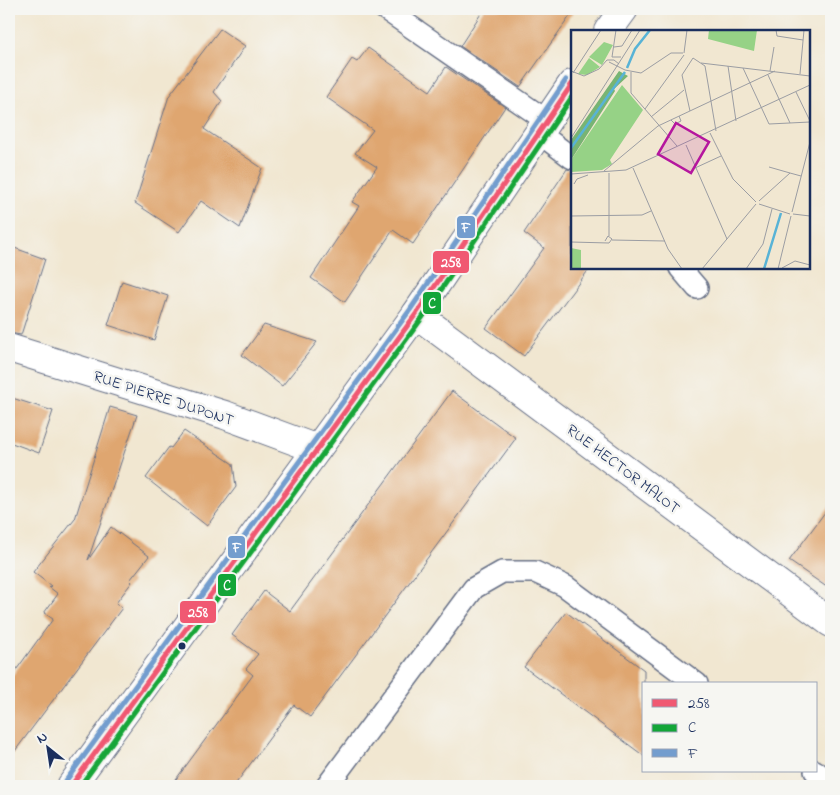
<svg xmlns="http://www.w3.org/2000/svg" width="840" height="795" viewBox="0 0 840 795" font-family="'Indie Flower',sans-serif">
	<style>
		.building { fill: #dfa670 }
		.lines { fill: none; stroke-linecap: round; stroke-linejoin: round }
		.service-casing { stroke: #666f86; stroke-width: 24 }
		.minor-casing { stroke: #666f86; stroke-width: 30 }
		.primary-casing { stroke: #666f86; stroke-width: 30 }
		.service { stroke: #fff; stroke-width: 21 }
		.minor { stroke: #fff; stroke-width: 28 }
		.primary { stroke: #fff; stroke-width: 28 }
		.bus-1-casing { stroke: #f6f6f2; stroke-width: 9 }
		.bus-2-casing { stroke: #f6f6f2; stroke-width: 9 }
		.bus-3-casing { stroke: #f6f6f2; stroke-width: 9 }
		.bus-1 { stroke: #f05972; stroke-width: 5 }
		.bus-2 { stroke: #13a538; stroke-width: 5 }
		.bus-3 { stroke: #739dce; stroke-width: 5 }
		.bus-dot { fill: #1b2f5e; stroke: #f6f6f2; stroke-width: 2 }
		.labels { text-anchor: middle; stroke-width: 5; stroke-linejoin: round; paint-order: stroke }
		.street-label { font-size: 16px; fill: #1b2f5e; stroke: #f6f6f2 }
		.inset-river { fill: none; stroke: #58b3d6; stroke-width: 2.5 }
		.inset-road { fill: none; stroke: #9b9da3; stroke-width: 1 }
		.view { fill: #b5179e; fill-opacity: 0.15; stroke: #b5179e; stroke-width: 2.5 }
		.inset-edge { fill: none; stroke: #1b2f5e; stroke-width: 2.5 }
		.line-badge { stroke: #f6f6f2; stroke-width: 2 }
		.badge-label { font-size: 14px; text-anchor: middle; font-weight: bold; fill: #fff }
	</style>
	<rect width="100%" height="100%" fill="#f6f6f2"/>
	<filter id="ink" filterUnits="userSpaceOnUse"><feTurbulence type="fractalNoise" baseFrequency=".02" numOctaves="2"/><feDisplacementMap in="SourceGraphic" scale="10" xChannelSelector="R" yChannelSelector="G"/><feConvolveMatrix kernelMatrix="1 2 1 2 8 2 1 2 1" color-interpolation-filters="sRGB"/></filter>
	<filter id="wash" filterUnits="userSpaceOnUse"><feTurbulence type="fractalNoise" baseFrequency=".0096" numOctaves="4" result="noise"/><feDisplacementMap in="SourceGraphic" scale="20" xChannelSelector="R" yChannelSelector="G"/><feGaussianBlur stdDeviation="1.12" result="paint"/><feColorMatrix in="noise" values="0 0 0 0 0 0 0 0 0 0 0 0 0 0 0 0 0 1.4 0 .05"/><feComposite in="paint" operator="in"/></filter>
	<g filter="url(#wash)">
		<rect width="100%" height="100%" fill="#f1e7d1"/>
		<g id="blocks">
			<!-- building -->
			<g class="building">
				<polygon points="484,9 575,9 520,87 460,46"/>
				<polygon points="220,29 245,46 214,92 222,101 204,129 262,168 240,228 201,201 179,232 135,203 169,96"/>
				<polygon points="368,48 430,91 446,67 505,107 413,244 393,230 345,302 311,278 359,206 352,202 377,167 355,153 373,130 326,97 352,59 357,62"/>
				<polygon points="567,169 572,170 572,268 590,268 524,356 486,328 544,248 524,233"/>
				<polygon points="9,246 45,259 21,335 9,333"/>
				<polygon points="122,281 168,296 154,340 108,325"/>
				<polygon points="264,325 317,342 282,386 242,355"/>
				<polygon points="452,391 516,438 310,717 294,705 234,786 171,786 253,675 246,669 258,654 232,635 264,591 290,611"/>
				<polygon points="9,397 53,411 39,453 9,442"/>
				<polygon points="110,407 137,415 88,560 111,527 149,556 130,580 132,582 116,603 122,608 9,759 9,680 53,619 44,613 58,594 49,587 51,586 33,572 75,519"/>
				<polygon points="184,431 233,464 236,487 207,526 146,478 169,447 171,448"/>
				<polygon points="831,504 831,590 789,561"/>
				<polygon points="566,612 644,670 644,756 524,667"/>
			</g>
		</g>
	</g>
	<g filter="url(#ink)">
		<use href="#blocks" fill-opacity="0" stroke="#666f86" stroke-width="1"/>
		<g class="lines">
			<defs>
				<g id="service">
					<polyline points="385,9 547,121"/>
					<polyline points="539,133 572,158"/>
					<polyline points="680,268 697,288"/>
					<polyline points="815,771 831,783"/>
					<polyline points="327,786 474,588 502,572 535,572 565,586 697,684"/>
				</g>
				<g id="minor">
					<polyline points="416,314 831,623"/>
					<polyline points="9,348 225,415 317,449"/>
				</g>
				<g id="primary">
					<polyline points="608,31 624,9"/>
					<polyline points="71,786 416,314 572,84"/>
				</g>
			</defs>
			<!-- service casing -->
			<use href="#service" class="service-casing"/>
			<!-- minor casing -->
			<use href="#minor" class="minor-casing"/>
			<!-- primary casing -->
			<use href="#primary" class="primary-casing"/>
			<!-- service -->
			<use href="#service" class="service"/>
			<!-- minor -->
			<use href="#minor" class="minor"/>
			<!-- primary -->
			<use href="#primary" class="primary"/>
			<defs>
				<polyline id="bus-1" points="71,786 416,314 572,84"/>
				<polyline id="bus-2" points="80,786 422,318 572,97"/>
				<polyline id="bus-3" points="65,782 410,310 566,80"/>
			</defs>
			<!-- bus-1 casing -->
			<use href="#bus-1" class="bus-1-casing"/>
			<!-- bus-2 casing -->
			<use href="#bus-2" class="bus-2-casing"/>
			<!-- bus-3 casing -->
			<use href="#bus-3" class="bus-3-casing"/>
			<!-- bus-1 -->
			<use href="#bus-1" class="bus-1"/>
			<!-- bus-2 -->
			<use href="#bus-2" class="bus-2"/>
			<!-- bus-3 -->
			<use href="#bus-3" class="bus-3"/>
		</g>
	</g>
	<!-- markers -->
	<circle class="bus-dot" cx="182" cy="646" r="4.5"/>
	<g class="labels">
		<!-- street labels -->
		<g class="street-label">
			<text transform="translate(164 397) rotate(18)" y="6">RUE PIERRE DUPONT</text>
			<text transform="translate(624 468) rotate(37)" y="6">RUE HECTOR MALOT</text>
		</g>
	</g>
	<!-- overview -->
	<g transform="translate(571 30)">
		<rect width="239" height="239" fill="#f1e7d1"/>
		<path d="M138 0H186L183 21 137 9ZM33 12 42 15 31 35 18 27ZM18 28 29 37 16 45 7 44ZM51 55 72 80 39 130 41 134 31 140 0 142V130ZM0 218 10 220V239H0Z" fill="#96d286"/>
		<path d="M48 41 57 46 43 59 44 61 0 130V110Z" fill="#78b473"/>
		<path class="inset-river" d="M56 38 64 19 79 0M0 118 54 42M193 239 210 183"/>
		<path class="inset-road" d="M45 0 41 27H50M205 0 206 6 232 10M43 17 51 16 61 0M113 23 116 0M122 28 134 36 145 101M38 32 54 40 70 43 100 23H112M130 33 239 46M157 36 165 91M172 38 198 94 239 92M0 41 13 46 28 39 36 30H43L48 34M199 41 203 17M60 42V63L106 116M2 43 30 0M229 44 233 0M197 45 219 93M225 62 239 91M74 79 113 25M119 81 111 45 122 28M80 87 113 60M100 90 104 94 110 91 108 86M139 103 162 149 185 172M0 108 69 0M115 115 156 209M198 137 219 143M62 138 97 219 111 239M124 138 150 126M33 141 87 96 204 41M38 143V206M0 144 55 140 239 55M3 154 6 149 17 145M188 171 219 143 230 146M188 174 219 184M221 182 239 112M222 184 239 186M0 186 71 185 80 181M41 210 94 211M0 212 38 213 41 209 37 206 34 211M211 238 224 231 239 235M131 239 185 174M175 239 192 214 201 179M207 239 220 186"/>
		<path class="view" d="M105 93 138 112 120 143 87 124Z"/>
		<rect width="239" height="239" class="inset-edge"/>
	</g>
	<g class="line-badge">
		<rect x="456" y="215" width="20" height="24" rx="5" fill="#739dce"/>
		<rect x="432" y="250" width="38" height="24" rx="5" fill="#f05972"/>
		<rect x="422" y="291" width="20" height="24" rx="5" fill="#13a538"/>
		<rect x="227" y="535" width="19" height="24" rx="5" fill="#739dce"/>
		<rect x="217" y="573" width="20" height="24" rx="5" fill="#13a538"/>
		<rect x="179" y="600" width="38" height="24" rx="5" fill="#f05972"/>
	</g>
	<g class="badge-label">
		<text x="466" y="232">F</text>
		<text x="451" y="267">258</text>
		<text x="432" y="308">C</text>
		<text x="237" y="552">F</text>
		<text x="227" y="590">C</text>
		<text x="198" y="617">258</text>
	</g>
	<!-- margin -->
	<rect width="840" height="795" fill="none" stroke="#f6f6f2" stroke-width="30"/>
	<!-- legend -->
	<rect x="642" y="682" width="175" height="90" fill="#f6f6f2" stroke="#9ea6b7"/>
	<rect x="652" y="699" width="25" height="8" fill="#f05972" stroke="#9ea6b7"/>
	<text x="688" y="708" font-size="15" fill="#1b2f5e">258</text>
	<rect x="652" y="724" width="25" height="8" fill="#13a538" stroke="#9ea6b7"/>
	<text x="688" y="732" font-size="15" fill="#1b2f5e">C</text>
	<rect x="652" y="749" width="25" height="8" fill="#739dce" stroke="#9ea6b7"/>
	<text x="688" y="758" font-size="15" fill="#1b2f5e">F</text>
	<!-- north arrow -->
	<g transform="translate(48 748) rotate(330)" stroke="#f6f6f2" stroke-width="4" paint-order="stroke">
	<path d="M0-4L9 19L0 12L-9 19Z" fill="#1b2f5e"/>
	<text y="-8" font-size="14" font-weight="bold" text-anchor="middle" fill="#1b2f5e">N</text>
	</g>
</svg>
